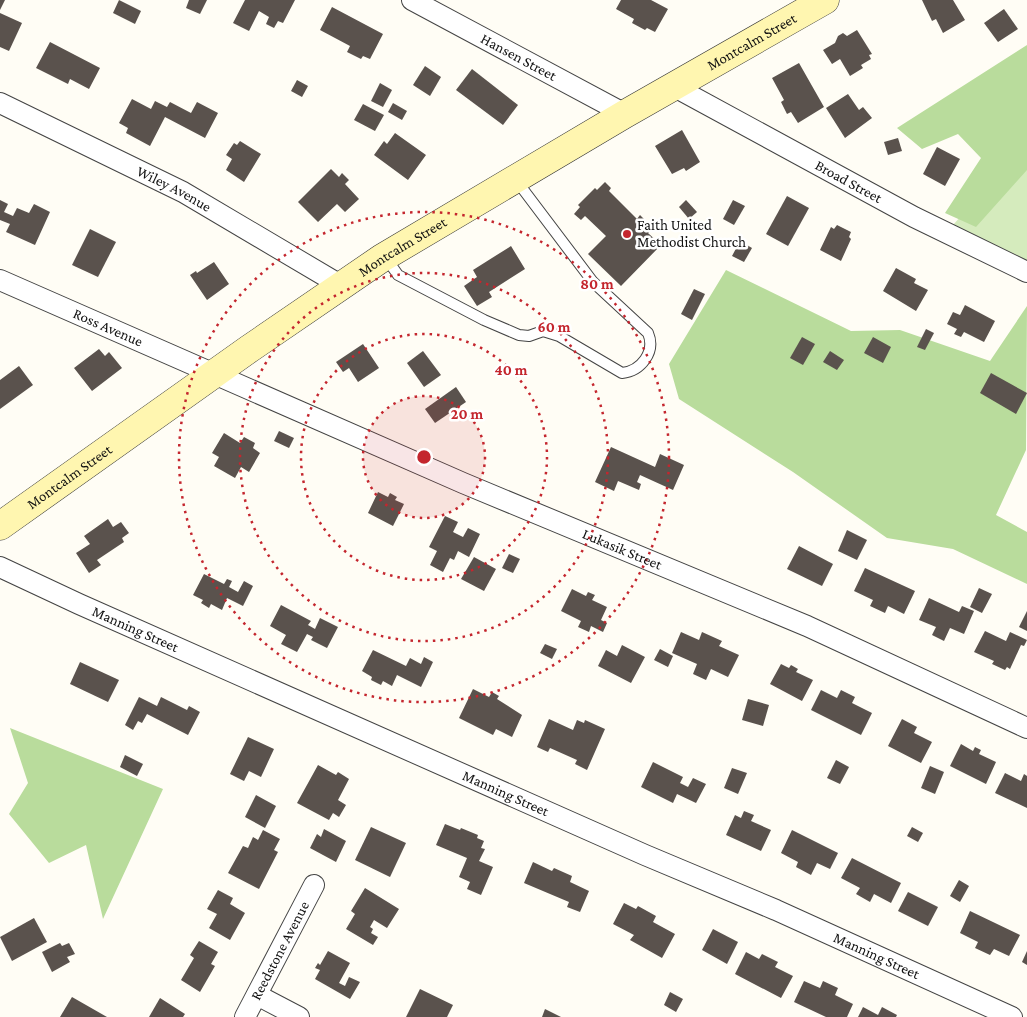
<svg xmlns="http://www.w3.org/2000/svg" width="1027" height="1017" viewBox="0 0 1027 1017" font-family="'Crimson Pro',serif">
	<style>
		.green { fill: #d5ebbd }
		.forest { fill: #b9dc9c }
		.building { fill: #5a524d }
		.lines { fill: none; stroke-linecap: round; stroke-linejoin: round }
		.lane-casing { stroke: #444; stroke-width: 12 }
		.street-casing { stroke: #444; stroke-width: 22 }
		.secondary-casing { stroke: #333; stroke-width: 29 }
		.lane { stroke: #fff; stroke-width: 10 }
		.street { stroke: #fff; stroke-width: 20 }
		.secondary { stroke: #fff6b0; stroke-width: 28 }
		.ring { fill: none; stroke: #c4262e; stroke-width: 2.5; stroke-dasharray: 2.5 5 }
		.poi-dot { fill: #c4262e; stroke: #fff; stroke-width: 2 }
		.labels { text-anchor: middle; stroke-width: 5; stroke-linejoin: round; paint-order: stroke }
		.street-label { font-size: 15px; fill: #111; stroke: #fff }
		.poi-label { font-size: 15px; fill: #111; stroke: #fff; text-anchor: start }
		.centre { fill: #c4262e; stroke: #fff; stroke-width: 2.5 }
		.ring-label { font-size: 15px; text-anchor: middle; font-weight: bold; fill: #c4262e; stroke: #fff; stroke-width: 5; stroke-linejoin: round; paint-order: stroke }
	</style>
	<rect width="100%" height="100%" fill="#fffdf5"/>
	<!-- green -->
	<polygon class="green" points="1027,142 1027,280 945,234"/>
	<!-- forest -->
	<g class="forest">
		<polygon points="1027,45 1027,170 976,227 945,213 981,158 958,134 922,149 897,128"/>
		<polygon points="726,270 851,331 900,330 990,361 1027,306 1026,450 996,515 1027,532 1027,584 953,549 887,538 793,472 679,399 669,364"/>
		<polygon points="10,728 163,789 103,919 86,845 49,863 9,814 28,783"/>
	</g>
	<!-- building -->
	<g class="building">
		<polygon points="0,0 5,0 0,10"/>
		<polygon points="119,0 141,11 135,24 113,13"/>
		<polygon points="189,0 207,0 200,14 186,8"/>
		<polygon points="245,0 295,0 283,23 278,21 274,28 266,24 269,17 259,11 249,31 233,23"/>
		<polygon points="621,0 651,0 668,9 655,32 647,28 645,30 632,23 634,19 616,9"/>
		<polygon points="922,0 953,0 965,20 943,33 936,19 932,21"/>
		<polygon points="332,7 383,34 370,59 363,56 361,59 347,52 350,46 320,30"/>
		<polygon points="1004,9 1018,29 998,42 984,23"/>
		<polygon points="0,13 22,23 9,51 0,47"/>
		<polygon points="857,30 872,54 869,55 871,59 861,65 863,68 850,76 840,59 832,64 823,50 835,43 838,36 843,33 847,36"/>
		<polygon points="50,42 100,68 89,89 70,79 68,84 36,68"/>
		<polygon points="799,63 824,107 798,123 791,112 787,114 781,102 784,100 772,78"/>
		<polygon points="425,66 441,77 430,96 413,85"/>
		<polygon points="472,69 518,105 503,125 456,90"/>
		<polygon points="297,80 308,86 302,97 291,91"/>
		<polygon points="380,83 392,90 383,107 371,101"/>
		<polygon points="848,94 859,110 863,107 872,118 845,138 826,108"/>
		<polygon points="132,99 151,109 155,101 167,107 170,102 191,113 197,102 218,113 205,138 165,117 150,146 126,133 128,128 119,123"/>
		<polygon points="393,103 407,111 402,120 388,112"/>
		<polygon points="363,104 384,115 375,131 354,120"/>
		<polygon points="682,130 700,162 686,171 684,168 672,174 655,146"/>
		<polygon points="395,133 426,155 408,180 374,155 384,141 387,144"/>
		<polygon points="898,138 902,151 888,155 884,142"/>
		<polygon points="240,141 261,154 244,182 226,170 232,159 226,155 234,143 237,145"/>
		<polygon points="937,147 960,159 945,186 923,174"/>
		<polygon points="331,169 339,177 342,173 349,180 345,184 359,199 345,212 337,204 318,222 298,202"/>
		<polygon points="605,182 611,188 609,191 637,219 640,215 653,228 648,233 661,245 621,286 588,254 606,236 585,216 581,220 574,214 580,207 578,205 595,188 597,190"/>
		<polygon points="787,196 809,208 788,246 766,234"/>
		<polygon points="0,200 8,204 4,212 13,216 17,208 29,213 34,204 50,212 35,245 6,232 10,224 0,220"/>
		<polygon points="686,200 697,212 689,219 679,207"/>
		<polygon points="733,200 745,206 734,225 723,219"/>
		<polygon points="837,225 851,232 849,237 851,239 841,261 820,250 831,227 834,229"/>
		<polygon points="90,229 116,242 98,277 72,265"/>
		<polygon points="740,241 752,248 744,262 732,256"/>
		<polygon points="511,246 525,269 489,292 492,297 477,306 464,286 477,277 473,270"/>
		<polygon points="214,262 229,284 207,300 190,275 196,271 197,273"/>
		<polygon points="896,268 916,279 914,283 928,290 916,311 883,291"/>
		<polygon points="694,289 705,294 692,320 681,314"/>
		<polygon points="965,305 995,321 984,342 964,332 961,337 954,334 957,329 947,324 953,312 960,315"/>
		<polygon points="926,329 934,333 925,350 917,347"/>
		<polygon points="802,337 815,344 803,365 790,358"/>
		<polygon points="873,337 891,347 883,363 864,353"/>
		<polygon points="363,344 379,368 358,382 349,368 343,372 336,362"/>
		<polygon points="99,349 105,356 109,352 122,368 92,391 74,368"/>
		<polygon points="423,351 441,375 424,387 407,363"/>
		<polygon points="830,351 844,360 837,370 823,362"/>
		<polygon points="19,366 33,385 0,409 0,380"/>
		<polygon points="991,373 1027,393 1016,414 980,393"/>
		<polygon points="456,387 466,402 435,423 425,409"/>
		<polygon points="279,431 294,438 289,448 274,441"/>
		<polygon points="224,433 240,443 244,437 255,443 253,448 260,453 249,472 241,467 235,478 214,466 219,457 212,453"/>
		<polygon points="611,447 655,467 660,454 684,465 673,490 640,475 637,482 641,484 639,490 618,481 614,491 595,482"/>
		<polygon points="378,492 388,497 390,493 397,497 395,500 404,504 393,526 368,513"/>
		<polygon points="445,516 458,522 453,532 463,537 468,528 480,534 469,557 458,551 454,560 450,558 443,572 430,565 437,551 429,547"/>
		<polygon points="108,519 113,527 121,522 129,533 122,538 124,542 97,560 101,565 89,573 76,553 90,544 84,536"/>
		<polygon points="847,530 867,540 857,560 838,551"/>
		<polygon points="799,546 833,564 822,586 787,569"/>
		<polygon points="509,554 520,559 513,573 502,568"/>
		<polygon points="474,557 496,569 484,591 461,579"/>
		<polygon points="865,568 915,591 904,614 888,606 885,613 870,606 873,600 854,591"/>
		<polygon points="204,574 224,584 227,579 232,581 229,587 238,592 244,581 253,586 243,606 227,598 222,610 211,604 209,608 201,603 203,600 193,595"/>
		<polygon points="979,588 992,594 982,613 970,607"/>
		<polygon points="572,589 586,596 588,592 595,595 592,600 607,607 601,620 607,623 603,632 591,626 589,632 578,627 581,621 561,611"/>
		<polygon points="929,598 959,612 962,606 974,611 964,634 950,628 944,641 932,635 936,627 919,620"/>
		<polygon points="281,605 311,621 308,625 315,629 320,618 338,627 327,648 311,640 313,637 307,634 297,652 281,644 286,635 270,626"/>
		<polygon points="1027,611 1027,631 1019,627"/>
		<polygon points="985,631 1006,641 1010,632 1027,640 1024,646 1021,645 1010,669 1007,667 1005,670 992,664 994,661 974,652"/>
		<polygon points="681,632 699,640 702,632 722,641 719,646 739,655 728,677 711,669 706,680 693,674 697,664 672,653"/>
		<polygon points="545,644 557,649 552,659 540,653"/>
		<polygon points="622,645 645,657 631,683 598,666 606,650 617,656"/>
		<polygon points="660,649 673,656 668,667 654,660"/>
		<polygon points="373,650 406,666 410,658 421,664 424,657 433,662 421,687 397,675 392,686 383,681 381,685 371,680 372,677 362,671"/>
		<polygon points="80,662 119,680 108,702 70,684"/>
		<polygon points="781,664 789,668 791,665 798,669 796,672 813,680 802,701 770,684"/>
		<polygon points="473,689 489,697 492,692 499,696 497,699 522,715 512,737 496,729 493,735 459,718"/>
		<polygon points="821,690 837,698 841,690 855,697 852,703 872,713 861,735 811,710"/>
		<polygon points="139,697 157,706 161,697 187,710 189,706 200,712 188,735 147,714 142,723 138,721 133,730 125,725"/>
		<polygon points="748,699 769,705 763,726 742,720"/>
		<polygon points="549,719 573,730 577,720 584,723 585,720 605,729 587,770 575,764 577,760 550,748 548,752 537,747"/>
		<polygon points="902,719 917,727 914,733 932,742 921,763 888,746"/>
		<polygon points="248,737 274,749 261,777 249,771 244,781 230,774"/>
		<polygon points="961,744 973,751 975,747 981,750 979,754 996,762 986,784 950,766"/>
		<polygon points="125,755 143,764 137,776 120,767"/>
		<polygon points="836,760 849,767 840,784 827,778"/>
		<polygon points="653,762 683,777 680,783 688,787 693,778 706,784 696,803 677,794 673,803 641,787"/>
		<polygon points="318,765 336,775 338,772 349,779 338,800 346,805 339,817 333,813 329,820 297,803"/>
		<polygon points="930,766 944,772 935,794 921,788"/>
		<polygon points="732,768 747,773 738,794 724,788"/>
		<polygon points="1005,773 1021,781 1024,774 1027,776 1027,808 995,793"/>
		<polygon points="256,795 276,806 265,828 245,817"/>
		<polygon points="744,811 754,815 751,821 771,830 761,851 726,835 735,815 741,818"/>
		<polygon points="445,824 460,830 461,828 478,835 477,838 484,841 481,848 485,849 479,861 493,867 481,895 467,889 470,882 459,877 467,858 436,845"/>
		<polygon points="371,827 406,843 390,877 355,860"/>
		<polygon points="912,827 923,833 918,842 907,836"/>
		<polygon points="324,829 346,841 336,862 310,848 317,834 321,837"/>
		<polygon points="263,830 280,839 274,850 278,852 259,889 228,873 243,846 248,848 253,837 258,840"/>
		<polygon points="792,830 838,853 830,869 817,863 811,875 796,867 798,862 781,853"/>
		<polygon points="852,858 901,883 891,903 874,894 870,902 856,894 860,888 841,878"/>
		<polygon points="533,862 552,871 554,868 572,876 570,882 589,891 580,912 567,907 569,902 524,883"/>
		<polygon points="959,880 969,886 960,902 950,896"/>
		<polygon points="365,888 399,909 387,928 374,920 370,927 373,929 371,933 378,937 373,945 346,929 355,914 351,911"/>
		<polygon points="218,890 233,898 230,904 245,913 230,940 209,928 217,914 207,909"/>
		<polygon points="908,892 938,907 928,926 898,911"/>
		<polygon points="624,903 636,909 638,906 656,916 653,922 675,934 662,958 630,940 634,935 613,924"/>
		<polygon points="970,911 1020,935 1009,956 994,949 990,955 975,948 978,942 960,933"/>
		<polygon points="34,918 47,942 12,961 0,937"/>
		<polygon points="713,929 738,942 727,964 702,950"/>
		<polygon points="199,941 218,952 211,964 215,966 200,992 181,980 194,958 190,955"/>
		<polygon points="60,943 62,946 69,943 75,954 67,957 70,962 52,972 42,952"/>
		<polygon points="328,951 350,963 339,983 345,986 349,977 360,982 350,999 315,979 320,970 315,968 318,963 320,965"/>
		<polygon points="1027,951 1027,965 1022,962"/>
		<polygon points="746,952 759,959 762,954 778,962 775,967 793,976 781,998 735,974"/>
		<polygon points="804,981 820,988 823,981 838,988 835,995 853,1004 847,1017 826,1017 794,1002"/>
		<polygon points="420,989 453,1005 447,1017 406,1017"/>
		<polygon points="670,992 683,999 676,1012 664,1005"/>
		<polygon points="72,997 107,1017 60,1017"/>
		<polygon points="160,998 185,1014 183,1017 149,1017"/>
		<polygon points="863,1007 878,1015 882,1007 897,1015 896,1017 858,1017"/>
		<polygon points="545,1009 561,1017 542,1017"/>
	</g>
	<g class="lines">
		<defs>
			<path id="lane" d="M386 258 398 275 484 320 519 335 529 336 543 331 559 336 622 373C641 371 656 352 648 333L593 282 516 180"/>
			<g id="street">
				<path id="s1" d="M412 0 625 114"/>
				<path id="s2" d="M673 86 914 217 1027 272"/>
				<path id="s3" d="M0 103 183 192 342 286"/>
				<path id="s4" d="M0 280 463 483 807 626 1027 728"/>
				<path id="s5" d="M0 567 79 604 645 855 776 910 1012 1017"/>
				<polyline points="257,995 299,1017"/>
				<path id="s6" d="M245 1017 314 885"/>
			</g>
			<g id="secondary">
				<path id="s7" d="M0 526 249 349 382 258 625 114 825 0"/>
			</g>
		</defs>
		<!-- lane casing -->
		<use href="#lane" class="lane-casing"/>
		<!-- street casing -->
		<use href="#street" class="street-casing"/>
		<!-- secondary casing -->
		<use href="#secondary" class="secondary-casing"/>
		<!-- lane -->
		<use href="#lane" class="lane"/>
		<!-- street -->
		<use href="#street" class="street"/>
		<!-- secondary -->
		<use href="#secondary" class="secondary"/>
	</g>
	<!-- distance rings -->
	<circle cx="424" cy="457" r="61" fill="#c4262e" fill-opacity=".12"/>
	<g class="ring">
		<circle cx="424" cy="457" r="61"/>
		<circle cx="424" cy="457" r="123"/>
		<circle cx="424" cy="457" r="184"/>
		<circle cx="424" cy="457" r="245"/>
	</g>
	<!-- markers -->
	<circle class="poi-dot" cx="627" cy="234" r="5"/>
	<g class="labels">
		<!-- street labels -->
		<g class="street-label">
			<text dy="5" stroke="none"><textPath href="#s7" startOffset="895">Montcalm Street</textPath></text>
			<text dy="5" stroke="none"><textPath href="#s1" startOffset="121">Hansen Street</textPath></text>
			<text dy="5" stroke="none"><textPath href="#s2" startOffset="200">Broad Street</textPath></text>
			<text dy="5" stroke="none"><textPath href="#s3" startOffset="194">Wiley Avenue</textPath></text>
			<text dy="5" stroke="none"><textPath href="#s7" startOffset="490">Montcalm Street</textPath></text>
			<text dy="5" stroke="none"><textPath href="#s4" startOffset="118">Ross Avenue</textPath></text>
			<text dy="5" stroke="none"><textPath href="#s7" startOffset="85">Montcalm Street</textPath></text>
			<text dy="5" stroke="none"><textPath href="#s4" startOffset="678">Lukasik Street</textPath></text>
			<text dy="5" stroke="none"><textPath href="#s5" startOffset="149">Manning Street</textPath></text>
			<text dy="5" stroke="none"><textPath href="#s5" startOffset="554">Manning Street</textPath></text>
			<text dy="5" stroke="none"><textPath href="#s6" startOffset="75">Reedstone Avenue</textPath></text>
			<text dy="5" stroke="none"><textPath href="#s5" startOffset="959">Manning Street</textPath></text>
		</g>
		<!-- poi labels -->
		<g class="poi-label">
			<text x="637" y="230">Faith United<tspan x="637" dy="17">Methodist Church</tspan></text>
		</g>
	</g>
	<circle cx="424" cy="457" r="8" class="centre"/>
	<g class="ring-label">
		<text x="597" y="289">80 m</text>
		<text x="554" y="332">60 m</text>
		<text x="511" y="375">40 m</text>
		<text x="467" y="419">20 m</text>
	</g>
</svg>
